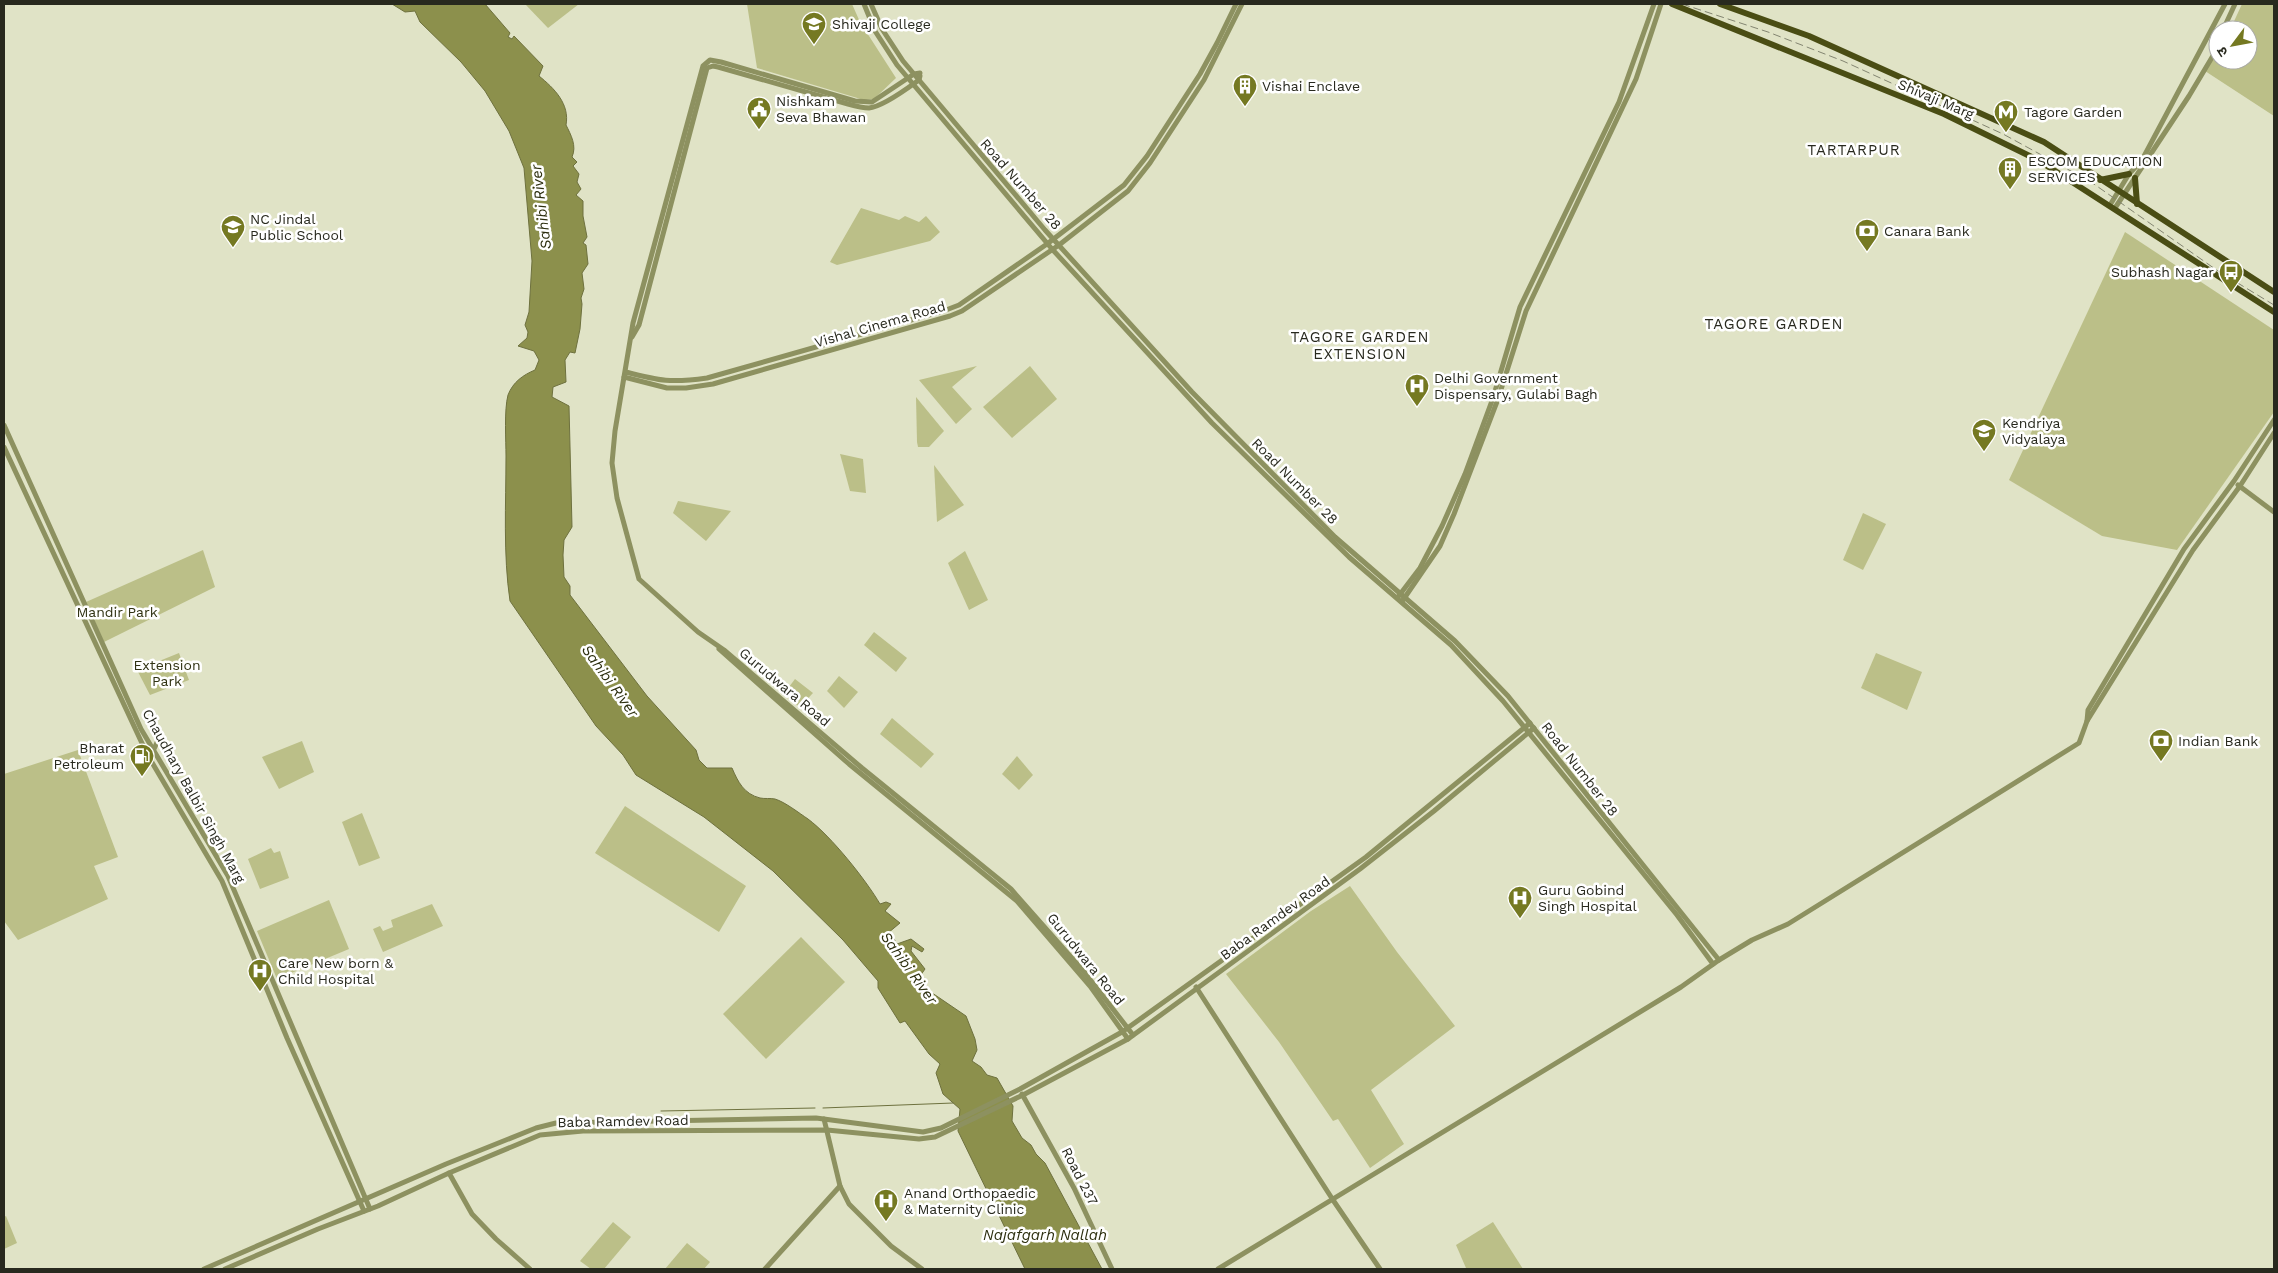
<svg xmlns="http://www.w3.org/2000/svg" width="2278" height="1273" viewBox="0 0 2278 1273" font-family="'Work Sans','Noto Sans Devanagari',sans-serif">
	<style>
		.green { fill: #bbbf88 }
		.water { fill: #8c904c; stroke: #6e713e }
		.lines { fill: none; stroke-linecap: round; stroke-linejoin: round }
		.stream { stroke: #6e713e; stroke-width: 1 }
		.minor { stroke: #8d9160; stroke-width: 5 }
		.major { stroke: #4a4d14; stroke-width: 6 }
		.rail { stroke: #838571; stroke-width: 1; stroke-dasharray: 8 4; stroke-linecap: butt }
		.labels { text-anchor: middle; stroke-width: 5; stroke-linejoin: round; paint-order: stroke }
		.poi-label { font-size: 14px; fill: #28291e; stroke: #fff; text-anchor: start }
		.street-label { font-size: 14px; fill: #28291e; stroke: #fff }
		.park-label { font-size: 14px; fill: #303213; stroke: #fff }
		.neighbourhood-label { font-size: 15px; letter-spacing: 1px; fill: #28291e; stroke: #fff }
		.water-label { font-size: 15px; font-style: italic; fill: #2c2e0e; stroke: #fff }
	</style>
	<rect width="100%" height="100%" fill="#e0e3c6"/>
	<!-- green -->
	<g class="green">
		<polygon points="525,4 579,4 548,28"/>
		<polygon points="747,4 852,4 860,22 896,78 874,99 864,100 757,68"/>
		<polygon points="2242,4 2274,4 2274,116 2205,71 2218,50 2218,60 2248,60 2248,30 2230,30"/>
		<polygon points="861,208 899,220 905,216 919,222 926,216 940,232 930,241 837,265 830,262"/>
		<polygon points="2125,232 2274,330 2274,412 2177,550 2102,536 2009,480"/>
		<polygon points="977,366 952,387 972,409 956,424 919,380"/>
		<polygon points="1030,366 1057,399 1012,438 983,407"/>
		<polygon points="916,397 944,431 929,447 918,447 917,442"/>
		<polygon points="840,454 863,459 866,493 850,491"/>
		<polygon points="934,465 964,505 937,522"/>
		<polygon points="678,501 731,511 706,541 673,513"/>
		<polygon points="1863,513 1886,524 1863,570 1843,560"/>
		<polygon points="203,550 215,587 104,642 86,602"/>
		<polygon points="965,551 988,600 969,610 948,563"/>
		<polygon points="874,632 907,658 896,672 864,645"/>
		<polygon points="179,653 189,680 150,695 137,670"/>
		<polygon points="1876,653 1922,672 1907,710 1861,688"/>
		<polygon points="839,676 858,692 844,708 827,691"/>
		<polygon points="795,679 813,693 800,707 783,695"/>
		<polygon points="892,718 934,754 921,768 880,734"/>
		<polygon points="302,741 314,772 279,789 262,757"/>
		<polygon points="78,750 118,857 94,866 108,899 18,940 4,921 4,774"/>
		<polygon points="1017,756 1033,775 1019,790 1002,774"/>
		<polygon points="625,806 746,886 719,932 595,853"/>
		<polygon points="362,813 380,858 359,866 342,822"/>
		<polygon points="271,848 274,853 280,851 289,878 260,889 248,859"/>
		<polygon points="1350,886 1397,952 1455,1026 1371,1090 1404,1144 1370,1168 1338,1119 1333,1121 1279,1042 1226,974 1311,911"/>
		<polygon points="329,900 349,949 277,979 257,931"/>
		<polygon points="432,904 443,926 383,952 373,929 380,926 383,931 393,927 391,920"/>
		<polygon points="801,937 845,982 766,1059 723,1014"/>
		<polygon points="6,1216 17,1243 4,1249 4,1217"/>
		<polygon points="613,1222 631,1237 604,1269 591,1269 580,1261"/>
		<polygon points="1493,1222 1523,1269 1466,1268 1456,1245"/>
		<polygon points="687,1243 710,1262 704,1269 665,1269"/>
	</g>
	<!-- water -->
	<path class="water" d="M392 4H485L510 33 508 37 512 39 514 36 543 66 539 76C554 88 570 104 566 125 571 135 577 146 572 157L577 162 573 166 579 174 577 182 581 189 576 195 583 201V216L587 237 583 243 586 245 588 264 582 273 584 289 581 298 582 304 580 329 575 353 570 352 565 360 566 382 553 387 552 397 569 406 572 527 564 540 563 555 564 577 570 586V595L647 696 696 750 699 760 707 768H732C738 782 744 794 760 798 765 799 770 798 775 799 785 802 799 813 808 819 831 836 866 880 880 904L886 902 891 904 885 911 900 923 888 933 891 934 897 944 911 939 924 949 922 952 912 946 911 951 925 969 916 982 966 1016 975 1039 977 1050 972 1061 981 1067 987 1075 997 1078 1013 1106 1012 1121 1022 1138 1031 1145 1036 1154 1045 1163 1102 1269H1025L958 1131 960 1109 943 1094 936 1073 940 1064 929 1054 905 1021 900 1023 878 988V981L843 940 773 871 704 817 636 775 623 755 596 726 510 601C503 554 506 504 506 456 506 441 504 410 508 395 513 382 523 375 535 370L539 360 534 351 518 346 527 338 528 332 525 325 529 312 532 261 524 168 509 131 485 91 461 62 420 22 415 11 405 12Z"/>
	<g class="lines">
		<!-- stream -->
		<g class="stream">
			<polyline points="823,1108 953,1103"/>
			<polyline points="661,1111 815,1108"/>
		</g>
		<!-- minor -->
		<g class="minor">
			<polyline points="864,4 875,31 897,65 1052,249 1212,423 1349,557 1451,645 1503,701 1677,915 1713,964"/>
			<polyline points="871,4 882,29 903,61 1045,230 1192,392 1335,537 1455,641 1508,696 1719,960"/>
			<polyline points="2223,30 2235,4"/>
			<polyline points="920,73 914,74 872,102 855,101 721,62 710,60 703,66 633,323 615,431 612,463 617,498 639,579 698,632 724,650 862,768 1011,889 1085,973 1133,1035"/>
			<polyline points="2110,205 2129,174 2142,160 2225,4"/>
			<polyline points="2115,208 2189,96 2214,54 2218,43"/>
			<path d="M632 337 639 325 707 68 713 66 718 67 848 104C855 106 862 108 869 108 883 107 908 88 919 80L920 76"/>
			<path d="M626 372C660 381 671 383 707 378L946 310 959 305 1047 244 1124 185 1147 156 1200 74 1217 43 1236 4"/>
			<polyline points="624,377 667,388 686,388 713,384 950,316 962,311 1059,245 1128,191 1150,163 1204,80 1242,4"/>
			<polyline points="4,425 141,729 228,876 370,1209"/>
			<polyline points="4,447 147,754 222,881 287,1038 364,1211"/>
			<polyline points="2238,485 2274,512"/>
			<polyline points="1398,597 1420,568 1442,526 1465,474 1493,398 1520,307 1619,102 1654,4"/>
			<polyline points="1403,600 1440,546 1454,514 1498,399 1526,311 1636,79 1661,4"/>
			<polyline points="719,649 849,764 1017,901 1090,986 1128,1039"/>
			<polyline points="2087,721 2193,550 2240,486 2274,433"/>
			<polyline points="153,751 161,734"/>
			<polyline points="1196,987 1333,1200 1380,1269"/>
			<polyline points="1022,1094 1074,1188 1112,1269"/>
			<polyline points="824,1119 840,1186 849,1204 891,1246 922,1269"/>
			<polyline points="449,1173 472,1214 496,1239 530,1269"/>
			<polyline points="204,1269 446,1164 536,1128 556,1123 816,1118 923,1132 941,1128 1020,1089 1122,1032 1366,857 1530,723"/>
			<polyline points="225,1269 318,1229 378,1206 449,1173 540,1135 583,1131 827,1130 919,1139 935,1137 1023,1095 1128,1039 1360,869 1434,811 1534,728"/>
			<polyline points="765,1269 840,1186"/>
			<polyline points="1218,1269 1681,987 1719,960 1752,940 1788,924 2079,743 2087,721 2088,710 2184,549 2234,481 2274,420"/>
		</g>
		<!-- major -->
		<g class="major">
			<polyline points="1672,4 1944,114 2038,160 2274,312"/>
			<polyline points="1720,4 1809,36 2044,142 2274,292"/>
			<polyline points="2135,178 2137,204"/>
			<polyline points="2100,180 2129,174"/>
		</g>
		<!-- rail -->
		<polyline class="rail" points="1682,4 1768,32 1843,61 2003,134 2091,182 2218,271 2274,305"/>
	</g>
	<!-- icons -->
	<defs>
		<symbol id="university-pin" viewBox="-11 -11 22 30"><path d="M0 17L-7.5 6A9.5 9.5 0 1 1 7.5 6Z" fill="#757922" stroke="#fff"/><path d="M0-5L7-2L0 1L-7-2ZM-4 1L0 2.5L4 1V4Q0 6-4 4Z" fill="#fff"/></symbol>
		<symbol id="building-pin" viewBox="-11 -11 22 30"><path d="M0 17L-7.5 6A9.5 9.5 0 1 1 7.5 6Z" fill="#757922" stroke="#fff"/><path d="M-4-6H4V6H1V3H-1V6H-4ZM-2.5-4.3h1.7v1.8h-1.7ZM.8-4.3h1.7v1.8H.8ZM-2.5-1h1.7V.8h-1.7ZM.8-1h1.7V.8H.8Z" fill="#fff"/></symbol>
		<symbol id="civic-pin" viewBox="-11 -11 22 30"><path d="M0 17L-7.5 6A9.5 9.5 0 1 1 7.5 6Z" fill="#757922" stroke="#fff"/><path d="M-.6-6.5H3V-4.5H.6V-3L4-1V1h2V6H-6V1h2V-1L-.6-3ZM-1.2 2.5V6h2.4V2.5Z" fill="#fff"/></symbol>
		<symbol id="metro-pin" viewBox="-11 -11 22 30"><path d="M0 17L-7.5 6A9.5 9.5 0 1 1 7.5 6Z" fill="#757922" stroke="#fff"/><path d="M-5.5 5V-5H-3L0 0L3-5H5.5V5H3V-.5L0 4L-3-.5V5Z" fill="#fff"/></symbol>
		<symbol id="school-pin" viewBox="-11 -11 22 30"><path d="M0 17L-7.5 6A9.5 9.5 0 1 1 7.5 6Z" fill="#757922" stroke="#fff"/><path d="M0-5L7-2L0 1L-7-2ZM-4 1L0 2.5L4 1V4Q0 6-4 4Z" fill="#fff"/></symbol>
		<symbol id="bank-pin" viewBox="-11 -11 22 30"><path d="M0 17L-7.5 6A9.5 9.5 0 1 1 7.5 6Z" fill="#757922" stroke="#fff"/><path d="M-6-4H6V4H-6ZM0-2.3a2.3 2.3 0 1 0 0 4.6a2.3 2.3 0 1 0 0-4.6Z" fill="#fff"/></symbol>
		<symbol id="bus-pin" viewBox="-11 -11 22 30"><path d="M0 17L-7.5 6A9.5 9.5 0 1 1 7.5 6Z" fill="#757922" stroke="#fff"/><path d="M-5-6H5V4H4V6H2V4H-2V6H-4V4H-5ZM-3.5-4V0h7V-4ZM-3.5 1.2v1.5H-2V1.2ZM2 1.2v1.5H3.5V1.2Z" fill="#fff"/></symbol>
		<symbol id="hospital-pin" viewBox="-11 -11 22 30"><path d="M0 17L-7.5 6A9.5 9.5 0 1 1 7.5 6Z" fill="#757922" stroke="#fff"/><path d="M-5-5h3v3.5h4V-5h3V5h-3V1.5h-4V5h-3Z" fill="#fff"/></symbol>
		<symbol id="fuel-pin" viewBox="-11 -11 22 30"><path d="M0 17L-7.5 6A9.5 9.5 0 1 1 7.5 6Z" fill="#757922" stroke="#fff"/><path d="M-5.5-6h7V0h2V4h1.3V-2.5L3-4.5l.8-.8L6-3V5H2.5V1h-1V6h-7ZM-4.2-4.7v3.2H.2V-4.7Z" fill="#fff"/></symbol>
	</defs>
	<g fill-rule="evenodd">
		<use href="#university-pin" x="800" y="10" width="28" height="38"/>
		<use href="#building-pin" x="1231" y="72" width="28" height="38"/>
		<use href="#civic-pin" x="745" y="95" width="28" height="38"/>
		<use href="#metro-pin" x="1992" y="98" width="28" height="38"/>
		<use href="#building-pin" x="1996" y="155" width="28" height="38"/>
		<use href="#school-pin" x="219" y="213" width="28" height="38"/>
		<use href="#bank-pin" x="1853" y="217" width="28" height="38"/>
		<use href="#bus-pin" x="2217" y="258" width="28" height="38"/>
		<use href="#hospital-pin" x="1403" y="372" width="28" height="38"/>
		<use href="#school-pin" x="1970" y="417" width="28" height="38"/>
		<use href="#bank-pin" x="2147" y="727" width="28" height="38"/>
		<use href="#fuel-pin" x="128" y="742" width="28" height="38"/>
		<use href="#hospital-pin" x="1506" y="884" width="28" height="38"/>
		<use href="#hospital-pin" x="246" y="957" width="28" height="38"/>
		<use href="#hospital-pin" x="872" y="1187" width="28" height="38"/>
	</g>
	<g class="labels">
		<!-- poi labels -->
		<g class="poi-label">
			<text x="832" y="29">Shivaji College</text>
			<text x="1262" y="91">Vishai Enclave</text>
			<text x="776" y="106">Nishkam<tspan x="776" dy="16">Seva Bhawan</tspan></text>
			<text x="2024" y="117">Tagore Garden</text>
			<text x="2028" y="166">ESCOM EDUCATION<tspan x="2028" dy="16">SERVICES</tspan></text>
			<text x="250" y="224">NC Jindal<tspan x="250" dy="16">Public School</tspan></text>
			<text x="1884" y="236">Canara Bank</text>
			<text x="2214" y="277" text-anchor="end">Subhash Nagar</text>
			<text x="1434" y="383">Delhi Government<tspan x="1434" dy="16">Dispensary, Gulabi Bagh</tspan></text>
			<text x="2002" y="428">Kendriya<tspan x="2002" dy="16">Vidyalaya</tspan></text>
			<text x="2178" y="746">Indian Bank</text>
			<text x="124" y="753" text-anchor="end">Bharat<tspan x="124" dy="16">Petroleum</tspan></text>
			<text x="1538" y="895">Guru Gobind<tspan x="1538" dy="16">Singh Hospital</tspan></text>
			<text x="278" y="968">Care New born &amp;<tspan x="278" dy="16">Child Hospital</tspan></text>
			<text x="904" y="1198">Anand Orthopaedic<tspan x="904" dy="16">&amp; Maternity Clinic</tspan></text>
		</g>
		<!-- street labels -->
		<g class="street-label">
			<text transform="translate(1936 99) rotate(23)" y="5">Shivaji Marg</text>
			<text transform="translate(1021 184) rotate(49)" y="5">Road Number 28</text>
			<text transform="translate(880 324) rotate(-16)" y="5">Vishal Cinema Road</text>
			<text transform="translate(1295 481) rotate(45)" y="5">Road Number 28</text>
			<text transform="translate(785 687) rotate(40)" y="5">Gurudwara Road</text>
			<text transform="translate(1580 769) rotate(52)" y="5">Road Number 28</text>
			<text transform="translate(194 796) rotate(61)" y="5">Chaudhary Balbir Singh Marg</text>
			<text transform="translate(1275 918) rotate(-36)" y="5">Baba Ramdev Road</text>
			<text transform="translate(1086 959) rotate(51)" y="5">Gurudwara Road</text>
			<text transform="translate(623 1121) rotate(-1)" y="5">Baba Ramdev Road</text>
			<text transform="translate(1080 1176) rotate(63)" y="5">Road 237</text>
		</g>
		<!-- park labels -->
		<g class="park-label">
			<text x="117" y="617">Mandir Park</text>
			<text x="167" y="670">Extension<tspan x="167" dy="16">Park</tspan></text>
		</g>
		<!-- neighbourhood labels -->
		<g class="neighbourhood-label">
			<text x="1854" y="155">TARTARPUR</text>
			<text x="1774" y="329">TAGORE GARDEN</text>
			<text x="1360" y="342">TAGORE GARDEN<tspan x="1360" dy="17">EXTENSION</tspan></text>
		</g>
		<!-- water labels -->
		<g class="water-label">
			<text transform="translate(541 207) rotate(-97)" y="5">Sahibi River</text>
			<text transform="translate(610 681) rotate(54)" y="5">Sahibi River</text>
			<text transform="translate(909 968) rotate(54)" y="5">Sahibi River</text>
			<text x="1045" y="1240">Najafgarh Nallah</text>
		</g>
	</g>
	<!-- border -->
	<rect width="2278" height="1273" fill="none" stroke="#28291e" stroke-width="10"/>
	<!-- north arrow -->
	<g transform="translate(2233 45) rotate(238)"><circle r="24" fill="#ffffff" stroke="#a9a9a5"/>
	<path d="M0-4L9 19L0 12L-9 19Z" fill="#757922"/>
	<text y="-8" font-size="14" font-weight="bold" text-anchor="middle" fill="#28291e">उ</text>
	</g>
</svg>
